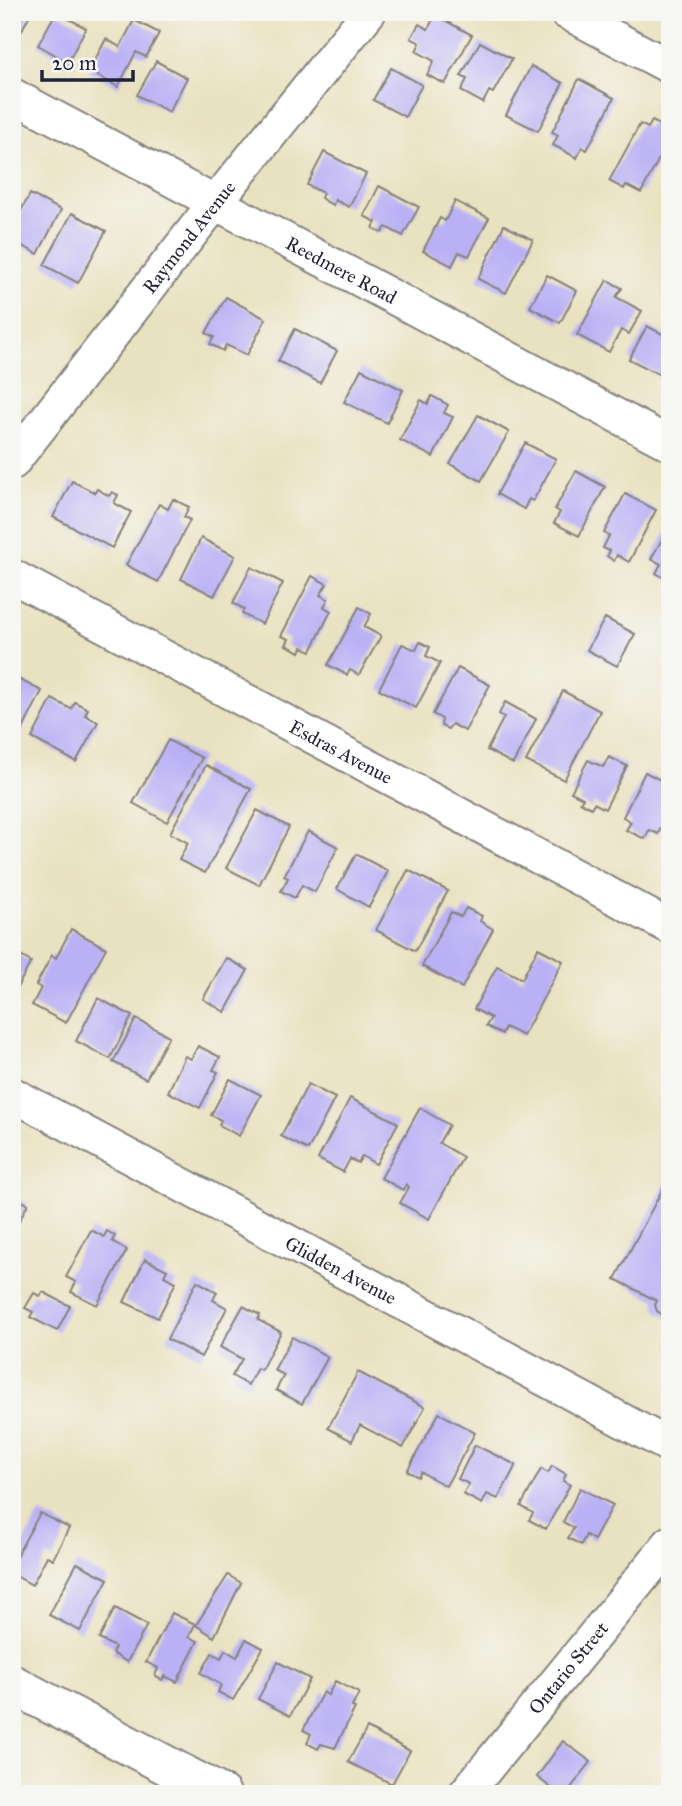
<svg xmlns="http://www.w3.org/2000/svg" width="682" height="1806" viewBox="0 0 682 1806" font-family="'IM FELL Great Primer',serif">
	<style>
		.building { fill: #bab0f5 }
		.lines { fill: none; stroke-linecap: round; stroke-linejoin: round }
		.minor-casing { stroke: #86827e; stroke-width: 37 }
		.tertiary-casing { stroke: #86827e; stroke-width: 42 }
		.minor { stroke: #fff; stroke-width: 33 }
		.tertiary { stroke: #fff; stroke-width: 38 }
		.labels { text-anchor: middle; stroke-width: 6; stroke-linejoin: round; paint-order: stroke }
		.street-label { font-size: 19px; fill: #22223b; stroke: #f6f6f2 }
	</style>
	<rect width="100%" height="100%" fill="#f6f6f2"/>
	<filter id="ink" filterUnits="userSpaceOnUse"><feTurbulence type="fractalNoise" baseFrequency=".0143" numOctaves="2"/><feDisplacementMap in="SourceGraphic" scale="14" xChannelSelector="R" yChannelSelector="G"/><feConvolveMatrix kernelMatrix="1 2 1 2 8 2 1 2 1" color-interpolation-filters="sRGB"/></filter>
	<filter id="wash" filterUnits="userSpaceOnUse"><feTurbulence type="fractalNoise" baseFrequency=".00686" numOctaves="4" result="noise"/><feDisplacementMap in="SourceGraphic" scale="28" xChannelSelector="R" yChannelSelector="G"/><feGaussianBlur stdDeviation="1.57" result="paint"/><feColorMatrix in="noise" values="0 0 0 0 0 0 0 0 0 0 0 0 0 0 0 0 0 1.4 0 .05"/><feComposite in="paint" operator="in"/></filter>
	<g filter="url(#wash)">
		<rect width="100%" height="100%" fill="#e9e2c0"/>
		<g id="blocks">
			<!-- building -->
			<g class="building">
				<polygon points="12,12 31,12 19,36 12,32"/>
				<polygon points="56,12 86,28 68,62 38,45"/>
				<polygon points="435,15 472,35 445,84 427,75 434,61 416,51 420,43 411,38 419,24 428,29"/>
				<polygon points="134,20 159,33 146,57 136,52 118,87 89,71 106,39 120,47"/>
				<polygon points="480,42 512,59 493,93 489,91 483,103 461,91 467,79 461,76"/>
				<polygon points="156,61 187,78 169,112 137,95"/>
				<polygon points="531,66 563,83 538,131 506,115"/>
				<polygon points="391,68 422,85 405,117 373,100"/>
				<polygon points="579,79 614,98 587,150 582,147 577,158 553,145 558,135 552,132"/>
				<polygon points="652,121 670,130 667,138 669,140 641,193 626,185 624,189 609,181 640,124 648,128"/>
				<polygon points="324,152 366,174 349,207 335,200 333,205 325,201 321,198 323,193 307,185"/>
				<polygon points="379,186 419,207 403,236 386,227 382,233 373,228 376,222 364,216"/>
				<polygon points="30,194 61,210 38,254 12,241 12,227"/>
				<polygon points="455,201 489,218 469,256 459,252 452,266 423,251 440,218 445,221"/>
				<polygon points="72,213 106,231 78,283 44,265"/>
				<polygon points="504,225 533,240 506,293 478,279"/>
				<polygon points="547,275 577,291 560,323 530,307"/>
				<polygon points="607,280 622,288 616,297 642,311 629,334 621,330 609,352 577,335"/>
				<polygon points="226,297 266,319 247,355 226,345 223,351 210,344 214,337 206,333"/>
				<polygon points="647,326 670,338 670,357 660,375 629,359"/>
				<polygon points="295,329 337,351 320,383 278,361"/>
				<polygon points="361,369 403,390 387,423 344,402"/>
				<polygon points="432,396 448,405 444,413 453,417 433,457 400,440 421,400 428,404"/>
				<polygon points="478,415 509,432 481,481 450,464"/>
				<polygon points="525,443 556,459 533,501 529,499 524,509 497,494"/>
				<polygon points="576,471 605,487 579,536 554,523 560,512 555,509"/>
				<polygon points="72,481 95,493 97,489 109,496 112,492 118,495 114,503 131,512 112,548 53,517"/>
				<polygon points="625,494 656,510 629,562 617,555 614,561 607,556 610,551 603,548 609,536 604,533"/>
				<polygon points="173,499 189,507 184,517 190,520 158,582 126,565 159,504 168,509"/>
				<polygon points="670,525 670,581 656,573 661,564 651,559"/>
				<polygon points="201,538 235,556 214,596 181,579"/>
				<polygon points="251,567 283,583 262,624 242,614 244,609 233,603"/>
				<polygon points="312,576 327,584 320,595 328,599 324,607 331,611 311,651 302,647 300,652 286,645 289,639 281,636"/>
				<polygon points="359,607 371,614 364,627 381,636 359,675 350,670 347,675 328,665"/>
				<polygon points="605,618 635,634 617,666 587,650"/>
				<polygon points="420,642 430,647 426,656 440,663 416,708 379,689 402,644 416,650"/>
				<polygon points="458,668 490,685 465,731 452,724 448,729 441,726 442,719 433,714"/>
				<polygon points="12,676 42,691 18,739 12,736"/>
				<polygon points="563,691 600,711 564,780 526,761"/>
				<polygon points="52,699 71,709 75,702 88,709 85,715 98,722 76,762 32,738"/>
				<polygon points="505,702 536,719 513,764 487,750 504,717 499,714"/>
				<polygon points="168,740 202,758 167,822 133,803"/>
				<polygon points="609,757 627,766 605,809 594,803 591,808 580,802 583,798 571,792 588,760 603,767"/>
				<polygon points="206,765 251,789 205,873 179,860 188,843 170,833"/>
				<polygon points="645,772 666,783 670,775 670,810 658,834 649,830 645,839 626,830 631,822 623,817"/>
				<polygon points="257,810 289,827 259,885 226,868"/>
				<polygon points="308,831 338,847 315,892 302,885 295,898 281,891 288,878 284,876"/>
				<polygon points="356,854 388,871 369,907 337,889"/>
				<polygon points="408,870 448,891 415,951 376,930"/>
				<polygon points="466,908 482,916 480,921 493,929 462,988 422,966 451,912 461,917"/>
				<polygon points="71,929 106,948 66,1023 32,1005 41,988 36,985 52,955 56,958"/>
				<polygon points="538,948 563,961 523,1036 505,1027 502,1034 486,1026 491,1018 474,1009 497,966 522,979"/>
				<polygon points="12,951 31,962 12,997"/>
				<polygon points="226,958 248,970 225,1012 203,999"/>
				<polygon points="98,998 132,1016 110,1059 76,1041"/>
				<polygon points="136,1019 169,1036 146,1079 113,1062"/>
				<polygon points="198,1046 220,1057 213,1070 218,1072 200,1108 168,1092 185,1056 191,1059"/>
				<polygon points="230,1079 261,1095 239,1136 219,1125 221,1120 211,1115"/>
				<polygon points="308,1084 335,1098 308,1150 281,1136"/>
				<polygon points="350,1098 398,1123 376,1164 362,1156 358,1163 350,1159 343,1172 318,1159"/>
				<polygon points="420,1108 449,1125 439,1143 463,1157 429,1219 400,1203 409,1187 406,1184 403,1190 381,1178"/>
				<polygon points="670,1175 670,1317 666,1317 657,1311 655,1305 657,1301 615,1279"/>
				<polygon points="12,1190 18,1193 16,1198 28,1204 12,1234"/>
				<polygon points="91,1230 104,1237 107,1231 115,1236 112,1241 127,1250 97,1305 71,1292 76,1282 66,1277"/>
				<polygon points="145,1259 167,1270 164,1276 176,1282 158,1318 124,1302"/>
				<polygon points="197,1281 217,1292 213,1300 227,1308 201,1357 167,1339"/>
				<polygon points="43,1292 70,1306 57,1331 30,1317 33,1312 25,1308 34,1293 40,1296"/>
				<polygon points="243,1306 260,1315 258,1320 281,1332 261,1370 257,1368 248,1385 232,1376 242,1359 220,1347"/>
				<polygon points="292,1337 328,1357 302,1404 276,1390 284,1375 274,1370"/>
				<polygon points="358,1372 425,1407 403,1448 360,1425 352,1441 328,1428"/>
				<polygon points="439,1413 475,1433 446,1486 421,1472 418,1477 407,1471"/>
				<polygon points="475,1445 516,1465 498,1499 487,1494 482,1504 463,1494 469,1484 458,1479"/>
				<polygon points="552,1466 566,1474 563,1481 570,1485 546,1529 529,1520 533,1513 521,1506 541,1469 548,1473"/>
				<polygon points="580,1488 613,1505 594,1540 586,1535 581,1545 568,1538 574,1528 563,1522"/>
				<polygon points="40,1513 69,1528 53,1559 47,1556 32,1585 12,1574 12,1564"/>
				<polygon points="77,1563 108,1579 80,1631 49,1615"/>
				<polygon points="228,1575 241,1583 214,1637 196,1625"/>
				<polygon points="115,1608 147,1625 127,1662 112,1653 115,1647 99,1639"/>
				<polygon points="172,1613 195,1624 189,1637 198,1641 177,1682 165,1676 162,1680 155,1676 158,1668 146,1662"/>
				<polygon points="246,1639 263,1648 233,1700 218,1692 221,1685 201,1673 212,1653 221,1658 225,1650 237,1657"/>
				<polygon points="278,1662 310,1679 290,1716 258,1699"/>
				<polygon points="335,1681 359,1693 352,1707 355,1708 335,1748 321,1744 318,1749 307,1743 311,1734 303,1730 323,1692 328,1695"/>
				<polygon points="367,1728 410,1751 392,1784 348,1762"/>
				<polygon points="563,1741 591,1762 566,1794 559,1794 537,1777"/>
			</g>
		</g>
	</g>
	<g filter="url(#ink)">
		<use href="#blocks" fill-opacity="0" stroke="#86827e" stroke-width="2"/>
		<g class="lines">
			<defs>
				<g id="minor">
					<polyline points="566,12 670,67"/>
					<path id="s1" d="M12 95 670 444"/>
					<path id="s2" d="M12 463 215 203 369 12"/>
					<path id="s3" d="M12 576 670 927"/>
					<path id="s4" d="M12 1094 670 1446"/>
					<path id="s5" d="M465 1794 670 1543"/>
				</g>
				<polyline id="tertiary" points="12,1684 221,1794"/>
			</defs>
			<!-- minor casing -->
			<use href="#minor" class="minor-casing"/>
			<!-- tertiary casing -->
			<use href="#tertiary" class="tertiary-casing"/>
			<!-- minor -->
			<use href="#minor" class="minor"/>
			<!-- tertiary -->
			<use href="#tertiary" class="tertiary"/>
		</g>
	</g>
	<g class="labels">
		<!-- street labels -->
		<g class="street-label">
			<text dy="7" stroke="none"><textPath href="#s2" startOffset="287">Raymond Avenue</textPath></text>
			<text dy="7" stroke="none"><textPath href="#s1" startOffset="373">Reedmere Road</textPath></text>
			<text dy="7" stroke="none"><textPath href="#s3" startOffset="373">Esdras Avenue</textPath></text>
			<text dy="7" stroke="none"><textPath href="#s4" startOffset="373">Glidden Avenue</textPath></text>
			<text dy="7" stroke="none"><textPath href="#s5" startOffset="163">Ontario Street</textPath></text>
		</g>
	</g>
	<!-- margin -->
	<rect width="682" height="1806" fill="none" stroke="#f6f6f2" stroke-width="42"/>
	<!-- scale -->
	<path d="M42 70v10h91v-10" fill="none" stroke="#22223b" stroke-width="3.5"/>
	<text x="52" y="70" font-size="21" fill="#22223b" stroke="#f6f6f2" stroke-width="5" paint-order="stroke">20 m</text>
</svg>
